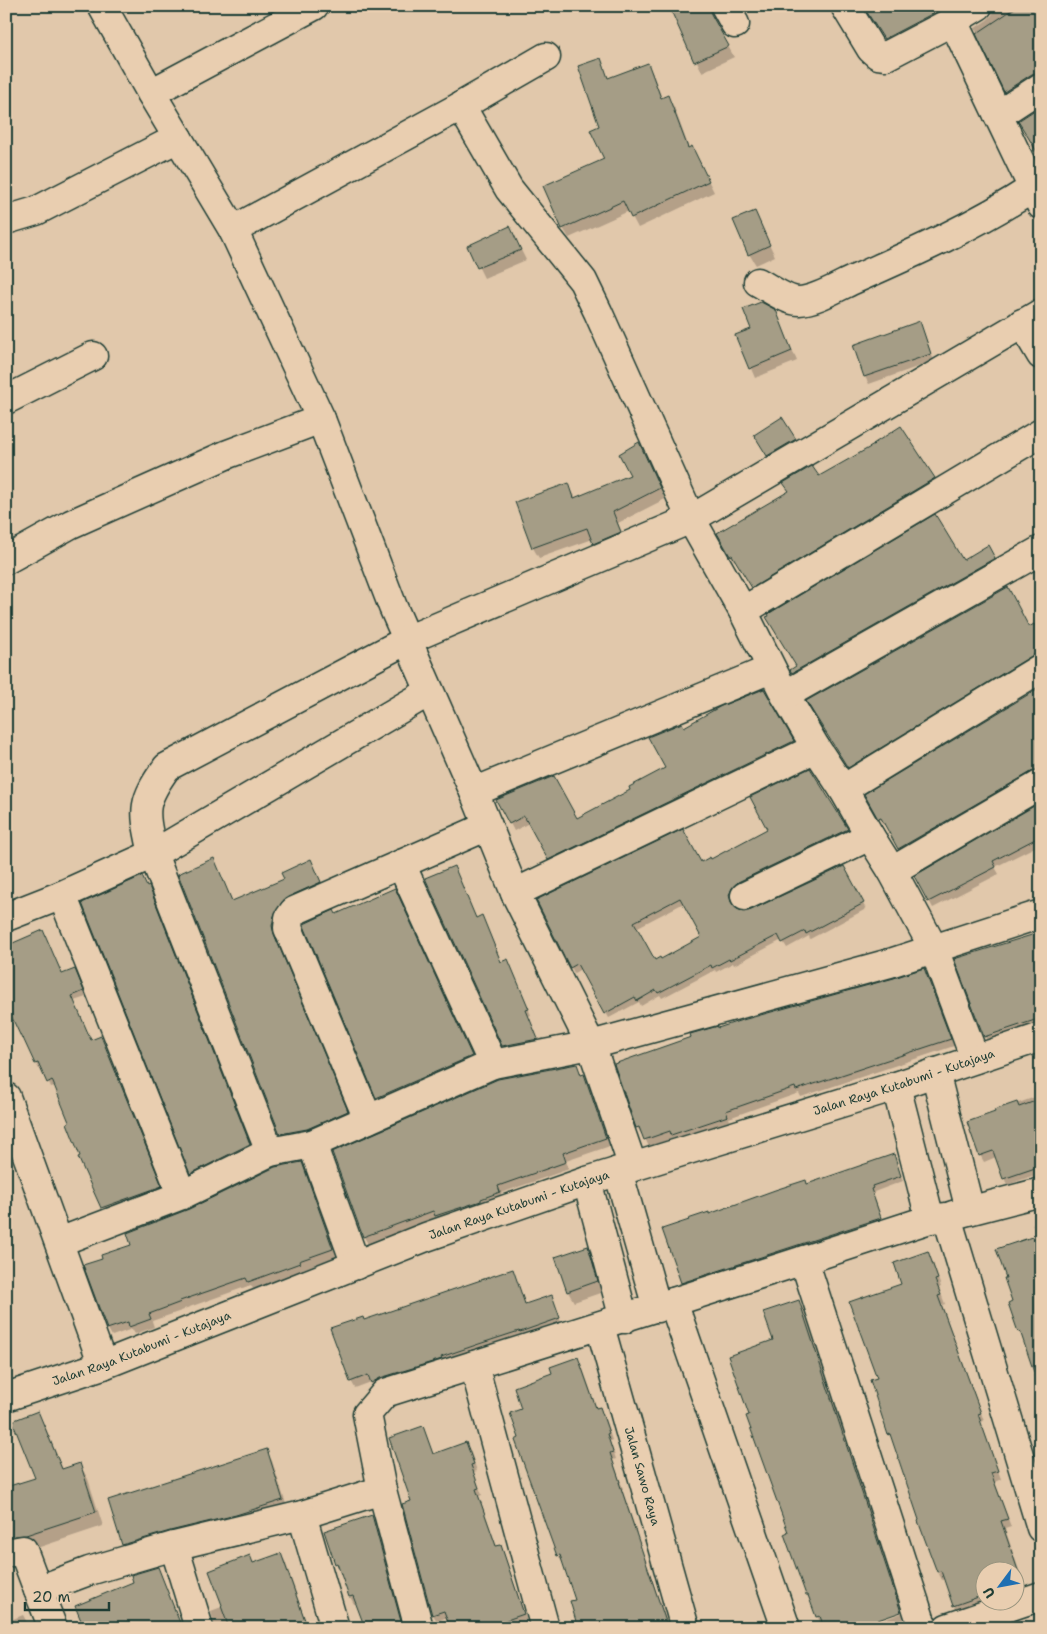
<svg xmlns="http://www.w3.org/2000/svg" width="1047" height="1634" viewBox="0 0 1047 1634" font-family="'Shantell Sans',sans-serif">
	<style>
		.shadow { fill: #0003; fill-rule: evenodd }
		.building { fill: #a59d86; stroke: #1f3d34; fill-rule: evenodd }
		.lines { fill: none; stroke-linecap: round; stroke-linejoin: round }
		.minor-casing { stroke: #1f3d34; stroke-width: 31 }
		.tertiary-casing { stroke: #1f3d34; stroke-width: 31 }
		.minor { stroke: #e9ceb0; stroke-width: 28 }
		.tertiary { stroke: #e9ceb0; stroke-width: 28 }
		.labels { text-anchor: middle; stroke-width: 4; stroke-linejoin: round; paint-order: stroke }
		.street-label { font-size: 12px; fill: #1f3d34; stroke: #e9ceb0 }
	</style>
	<rect width="100%" height="100%" fill="#e1c8ab"/>
	<filter id="ink" filterUnits="userSpaceOnUse"><feTurbulence type="fractalNoise" baseFrequency=".02" numOctaves="2"/><feDisplacementMap in="SourceGraphic" scale="10" xChannelSelector="R" yChannelSelector="G"/><feConvolveMatrix kernelMatrix="1 2 1 2 8 2 1 2 1" color-interpolation-filters="sRGB"/></filter>
	<g filter="url(#ink)">
		<!-- shadow -->
		<g class="shadow">
			<polygon points="671,6 711,6 715,16 717,26 734,57 702,72"/>
			<polygon points="865,6 958,6 888,44"/>
			<polygon points="995,6 1041,6 1041,77 1008,96 975,28 987,20 992,15"/>
			<polygon points="600,60 609,79 647,64 653,74 662,99 668,97 674,107 689,148 697,158 714,192 638,228 629,211 569,238 563,228 605,160 601,127"/>
			<polygon points="1041,107 1041,165 1020,121"/>
			<polygon points="754,213 775,256 756,265 749,254"/>
			<polygon points="510,228 526,260 484,278 468,246"/>
			<polygon points="775,311 780,321 797,361 755,378 737,336 752,330"/>
			<polygon points="919,323 923,330 934,361 869,384 865,377 855,346"/>
			<polygon points="782,419 801,450 774,466 761,446"/>
			<polygon points="639,444 665,499 618,523 626,542 601,554 593,539 539,558 533,548 516,503 568,484 576,498 631,475"/>
			<polygon points="875,445 919,455 937,484 756,593 736,560 734,561 719,533"/>
			<polygon points="987,547 998,565 796,679 791,670"/>
			<polygon points="1029,628 1041,639 1041,660 852,773 808,701"/>
			<polygon points="1041,688 1041,776 903,855 885,824 883,825 866,795"/>
			<polygon points="764,690 797,750 553,867 529,823 514,831 498,800 577,820 632,790 667,769"/>
			<path d="M810 770 850 835 735 893 732 902 733 907 736 910 744 913 752 911 843 868 866 909 810 939 809 936 787 948 782 940 734 965 733 963 716 972 715 970 662 998 660 995 641 1006 639 1002 609 1018 581 969 574 973 571 967 701 864 710 860 769 830ZM684 903 703 938 660 961H655L636 928Z"/>
			<polygon points="1041,804 1041,844 995,867 999,874 933,908 916,877"/>
			<polygon points="217,867 233,902 315,868 324,889 277,923 276,935 277,942 351,1118 285,1141 281,1134"/>
			<polygon points="148,888 153,896 254,1153 196,1181 191,1173 147,889"/>
			<polygon points="398,896 475,1063 381,1105 305,925"/>
			<polygon points="476,919 485,923 502,963 511,967 531,1015 528,1016 540,1045 507,1052 503,1046"/>
			<polygon points="1041,933 1041,1021 1009,1032 1010,1037 989,1044 985,1037 956,959 1014,943"/>
			<polygon points="924,970 928,977 954,1046 801,1097 799,1093 729,1118 731,1123 676,1142 674,1138 649,1147 643,1134 641,1134 637,1127 718,1029"/>
			<polygon points="62,976 77,976 86,997 74,1001 91,1041 101,1037 104,1043 164,1192 106,1213 80,1158 82,1157 70,1123 55,1086 51,1087 42,1068 39,1069 36,1064 6,994"/>
			<polygon points="576,1065 582,1076 584,1076 588,1083 610,1146 566,1161 569,1169 501,1193 503,1200 440,1223 438,1218 368,1244 364,1237 333,1153"/>
			<polygon points="1041,1095 1041,1180 1036,1182 1032,1176 1007,1185 996,1157 984,1162 980,1155 996,1113 996,1111"/>
			<polygon points="896,1161 903,1181 874,1192 875,1194 873,1194 884,1224 685,1288 682,1282 709,1215"/>
			<polygon points="301,1163 306,1171 337,1256 303,1269 304,1271 253,1289 251,1285 184,1309 184,1310 152,1321 154,1327 135,1334 132,1329 112,1336 108,1329 104,1260 133,1246 189,1210"/>
			<polygon points="1041,1220 1041,1397 1033,1375 1036,1374 1024,1339 1019,1331 1013,1302 1037,1237 1032,1224"/>
			<polygon points="588,1247 594,1258 603,1292 574,1302 568,1292 556,1258"/>
			<polygon points="927,1252 932,1260 941,1287 939,1288 945,1304 942,1305 984,1421 981,1422 1001,1479 995,1482 1011,1527 1005,1529 1027,1594 1014,1598 1014,1572 984,1572 984,1602 958,1613 954,1605 945,1579 942,1580 938,1572 919,1522 921,1521 894,1442 889,1434 879,1378 903,1284"/>
			<polygon points="512,1270 526,1305 551,1296 562,1325 376,1389 371,1382 355,1388 351,1381 364,1321"/>
			<polygon points="798,1301 803,1308 901,1610 855,1628 824,1623 821,1624 817,1616 807,1595 789,1533 751,1415 775,1341"/>
			<polygon points="578,1359 582,1366 597,1409 599,1408 604,1416 612,1440 610,1441 616,1459 613,1460 623,1489 622,1489 637,1533 636,1533 669,1628 580,1628 577,1600 564,1562 562,1562 558,1555 521,1439 523,1410 554,1374"/>
			<polygon points="37,1412 45,1426 63,1470 80,1465 88,1479 103,1526 34,1549 6,1553 6,1488 37,1478"/>
			<polygon points="423,1428 434,1455 466,1443 470,1450 477,1471 474,1472 482,1495 479,1496 497,1547 500,1546 504,1553 527,1621 507,1628 452,1628 448,1617 437,1621 433,1615 412,1502"/>
			<polygon points="266,1450 272,1461 288,1510 129,1555 123,1545"/>
			<polygon points="372,1516 376,1523 404,1628 366,1628 357,1603 354,1604 350,1597 341,1570 336,1563"/>
			<polygon points="281,1555 285,1561 308,1628 215,1628 211,1611 224,1606 250,1557 254,1564"/>
			<polygon points="158,1568 182,1628 86,1628 135,1583"/>
			<polygon points="902,1613 904,1619 882,1628 862,1628"/>
			<polygon points="23,1615 30,1628 6,1628 6,1622"/>
		</g>
		<!-- building -->
		<g class="building">
			<polygon points="669,6 709,6 711,14 729,46 694,62"/>
			<polygon points="863,6 947,6 884,39"/>
			<polygon points="1018,6 1041,6 1041,71 1032,74 1004,92 976,34"/>
			<polygon points="601,58 608,78 648,63 661,98 668,95 688,148 692,146 709,181 631,218 623,201 562,229 543,186 604,159 590,130 599,126 578,66"/>
			<polygon points="1041,106 1041,158 1018,121"/>
			<polygon points="755,211 770,245 748,255 733,220"/>
			<polygon points="510,226 521,250 477,268 467,246"/>
			<polygon points="761,302 776,310 792,351 749,369 735,335 751,329 743,309"/>
			<polygon points="920,321 931,354 864,377 853,345"/>
			<polygon points="782,417 796,439 767,456 754,435"/>
			<polygon points="901,426 935,478 752,588 732,555 730,556 717,533 789,491 783,483 812,466 819,476 874,445 873,444"/>
			<polygon points="639,442 660,488 613,512 621,532 593,544 587,528 532,548 515,502 569,483 574,498 630,475 619,454"/>
			<polygon points="935,514 963,560 988,545 995,558 792,673 790,670 796,666 766,617 769,616 768,614"/>
			<polygon points="1008,587 1029,627 1034,624 1041,637 1041,652 1033,655 848,768 806,701"/>
			<polygon points="1039,688 1041,691 1041,768 1033,771 898,849 881,818 878,819 864,794"/>
			<polygon points="764,689 794,741 548,860 524,816 509,824 496,800 554,776 577,818 630,790 629,787 665,768 648,737 682,723 684,727 721,706"/>
			<path d="M810 768 848 829 738 882 732 888 729 895 731 902 737 909 744 912 751 910 844 866 864 903 806 934 805 931 782 943 778 935 730 960 729 959 712 968 711 965 658 993 656 990 637 1001 635 997 604 1014 577 964 570 968 536 900 683 829 701 862 710 857 711 859 767 829 750 797ZM680 898 701 937 661 959 660 957 655 960 634 922Z"/>
			<polygon points="1041,802 1041,836 993,861 996,867 928,902 914,876"/>
			<polygon points="214,858 232,901 284,879 281,873 311,859 321,882 288,897 282,902 274,916 272,926 274,934 348,1111 307,1129 280,1134 178,874"/>
			<polygon points="454,866 476,918 482,915 501,962 508,959 529,1009 526,1010 538,1039 502,1046 425,878"/>
			<polygon points="142,876 147,887 149,886 250,1144 190,1174 82,903"/>
			<polygon points="395,888 472,1056 376,1098 304,926 304,924 334,910 336,914"/>
			<polygon points="43,930 62,974 75,969 84,991 72,996 91,1040 101,1036 162,1186 101,1208 78,1157 80,1156 67,1123 69,1122 52,1080 47,1083 38,1063 35,1064 23,1038 22,1039 6,1005 6,946"/>
			<polygon points="1035,934 1041,950 1041,1018 984,1037 954,959"/>
			<polygon points="924,968 951,1039 796,1090 795,1087 726,1111 728,1116 671,1135 670,1131 644,1140 639,1127 636,1128 614,1064 691,1037 690,1034 718,1026 718,1028 739,1021 894,978"/>
			<polygon points="577,1064 581,1075 584,1074 606,1138 563,1153 566,1162 498,1186 500,1192 481,1199 481,1201 435,1216 433,1211 363,1237 332,1152 498,1079"/>
			<polygon points="1041,1099 1041,1166 1003,1179 993,1151 979,1156 967,1122 995,1112 994,1110 1017,1102 1019,1107"/>
			<polygon points="894,1154 901,1176 872,1186 873,1188 871,1189 881,1218 681,1283 662,1229 689,1220 688,1219 709,1212 709,1214 775,1190 806,1180 807,1184"/>
			<polygon points="302,1162 333,1249 299,1261 300,1263 248,1282 246,1278 180,1301 181,1302 149,1314 151,1319 129,1327 128,1322 107,1329 83,1265 102,1259 101,1255 131,1245 127,1233 189,1209 275,1167"/>
			<polygon points="1041,1234 1041,1380 1037,1381 1020,1331 1018,1332 1008,1303 1012,1301 1004,1278 1006,1278 996,1249"/>
			<polygon points="588,1246 598,1281 567,1292 555,1257"/>
			<polygon points="928,1251 938,1279 935,1280 941,1295 938,1296 981,1413 978,1414 998,1471 991,1473 1008,1519 1001,1521 1023,1585 1014,1589 1014,1572 984,1572 984,1595 953,1606 941,1571 937,1572 918,1521 919,1520 890,1434 888,1435 870,1380 877,1378 849,1302 901,1284 894,1263"/>
			<polygon points="513,1269 525,1304 552,1295 560,1318 520,1332 519,1331 479,1344 441,1357 442,1359 380,1378 371,1383 368,1375 350,1382 330,1328 363,1317 364,1320"/>
			<polygon points="799,1300 901,1612 855,1628 824,1628 820,1616 816,1617 808,1595 806,1595 784,1534 788,1532 746,1416 749,1415 728,1356 773,1340 763,1312"/>
			<polygon points="578,1357 596,1408 600,1407 609,1433 607,1434 613,1452 610,1453 620,1482 619,1482 668,1628 578,1628 570,1601 575,1600 560,1555 557,1556 515,1440 519,1438 510,1413 521,1409 514,1387 552,1373 550,1367"/>
			<polygon points="38,1411 62,1469 80,1463 96,1512 26,1535 6,1537 6,1487 35,1478 12,1421"/>
			<polygon points="423,1426 433,1454 466,1442 474,1464 471,1465 479,1488 476,1489 496,1546 501,1545 524,1614 484,1628 450,1628 444,1611 432,1615 402,1504 411,1501 389,1438"/>
			<polygon points="267,1449 283,1500 236,1515 170,1531 122,1545 108,1500"/>
			<polygon points="372,1515 402,1625 396,1628 365,1628 353,1596 349,1597 337,1563 335,1564 324,1531"/>
			<polygon points="281,1553 306,1623 293,1628 229,1628 221,1606 222,1605 209,1571 250,1555 253,1563"/>
			<polygon points="158,1567 182,1628 84,1628 75,1606 133,1582 131,1575"/>
		</g>
		<g class="lines">
			<defs>
				<g id="minor">
					<polyline points="102,6 151,93 233,230 321,419 393,607 474,792 515,893 591,1045 633,1167"/>
					<polyline points="725,6 735,24"/>
					<polyline points="845,6 871,49 878,55 886,56 953,21 1041,205"/>
					<polyline points="953,21 978,6"/>
					<polyline points="151,93 314,6"/>
					<polyline points="461,106 509,189 583,281 598,312 691,519 743,611 785,695 816,748 843,789 870,836 892,871 934,949 975,1059"/>
					<polyline points="998,115 1041,87"/>
					<polyline points="6,220 36,211 178,138"/>
					<polyline points="233,230 461,106 546,57"/>
					<path d="M758 282C769 288 787 301 799 301 817 300 837 287 853 280 914 253 977 225 1033 188"/>
					<polyline points="1022,323 1041,355"/>
					<polyline points="6,400 93,356"/>
					<polyline points="6,560 71,524 228,454 321,419"/>
					<polyline points="743,611 1041,433"/>
					<polyline points="785,695 1041,550"/>
					<polyline points="843,789 1041,668"/>
					<polyline points="474,792 771,669"/>
					<polyline points="401,864 493,1064"/>
					<polyline points="892,871 1041,784"/>
					<polyline points="515,893 816,748"/>
					<polyline points="62,895 182,1195"/>
					<polyline points="745,896 870,836"/>
					<polyline points="6,917 62,895 153,854 429,692"/>
					<polyline points="935,1072 970,1210"/>
					<polyline points="896,1086 930,1219 947,1217 1041,1528"/>
					<polyline points="6,1097 103,1365"/>
					<polyline points="368,1119 288,928 289,918 294,911 488,826"/>
					<polyline points="312,1144 356,1265"/>
					<path d="M270 1152 153 854C144 811 140 804 167 767L407 640 691 519 1041 313"/>
					<polyline points="618,1171 657,1308"/>
					<polyline points="587,1181 624,1319"/>
					<polyline points="953,1215 1041,1192"/>
					<polyline points="59,1242 182,1195 270,1152 312,1144 493,1064 591,1045 890,963 1041,914"/>
					<polyline points="804,1260 930,1219"/>
					<polyline points="673,1302 804,1260 923,1628"/>
					<path id="s1" d="M600 1326 685 1628"/>
					<polyline points="302,1515 382,1490"/>
					<polyline points="174,1546 302,1515 335,1628"/>
					<polyline points="6,1553 23,1550 38,1590 89,1571 174,1546 199,1628"/>
					<polyline points="38,1590 53,1628"/>
					<polyline points="419,1628 382,1490 367,1414 385,1393 474,1365"/>
					<polyline points="545,1628 474,1365 673,1302 786,1628"/>
					<polyline points="947,1628 1041,1596"/>
				</g>
				<g id="tertiary">
					<path id="s2" d="M6 1397 103 1365 426 1237 587 1181 896 1086 1041 1037"/>
				</g>
			</defs>
			<!-- minor casing -->
			<use href="#minor" class="minor-casing"/>
			<!-- tertiary casing -->
			<use href="#tertiary" class="tertiary-casing"/>
			<!-- minor -->
			<use href="#minor" class="minor"/>
			<!-- tertiary -->
			<use href="#tertiary" class="tertiary"/>
		</g>
	</g>
	<g class="labels">
		<!-- street labels -->
		<g class="street-label">
			<text dy="4" stroke="none"><textPath href="#s2" startOffset="952">Jalan Raya Kutabumi - Kutajaya</textPath></text>
			<text dy="4" stroke="none"><textPath href="#s2" startOffset="548">Jalan Raya Kutabumi - Kutajaya</textPath></text>
			<text dy="4" stroke="none"><textPath href="#s2" startOffset="144">Jalan Raya Kutabumi - Kutajaya</textPath></text>
			<text dy="4" stroke="none"><textPath href="#s1" startOffset="156">Jalan Sawo Raya</textPath></text>
		</g>
	</g>
	<!-- margin -->
	<rect width="1047" height="1634" fill="none" stroke="#e9ceb0" stroke-width="25"/>
	<rect x="12" y="12" width="1022" height="1609" fill="none" stroke="#1f3d34" stroke-width="2" filter="url(#ink)"/>
	<!-- north arrow -->
	<g transform="translate(1000 1586) rotate(238)"><circle r="24" fill="#e9ceb0" stroke="#98947e"/>
	<path d="M0-4L9 19L0 12L-9 19Z" fill="#1f6fb2"/>
	<text y="-8" font-size="14" font-weight="bold" text-anchor="middle" fill="#1f3d34">U</text>
	</g>
	<!-- scale -->
	<path d="M25 1602v8h84v-8" fill="none" stroke="#1f3d34" stroke-width="2.5"/>
	<text x="32" y="1602" font-size="15" fill="#1f3d34" stroke="#e9ceb0" stroke-width="4" paint-order="stroke">20 m</text>
</svg>
